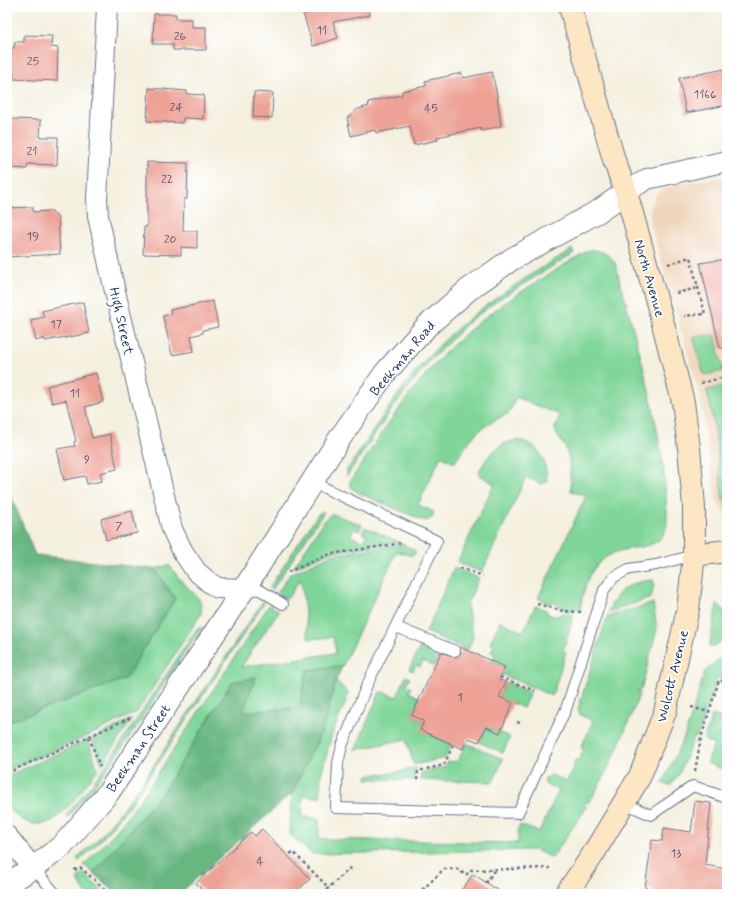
<svg xmlns="http://www.w3.org/2000/svg" width="734" height="901" viewBox="0 0 734 901" font-family="Mynerve,sans-serif">
	<style>
		.built { fill: #efd6bb }
		.green { fill: #80d699; stroke: #4e827c }
		.forest { fill: #68b781; stroke: #427370 }
		.building { fill: #eda295 }
		.lines { fill: none; stroke-linecap: round; stroke-linejoin: round }
		.service-casing { stroke: #67738b; stroke-width: 12 }
		.minor-casing { stroke: #67738b; stroke-width: 22 }
		.tertiary-casing { stroke: #67738b; stroke-width: 24 }
		.secondary-casing { stroke: #67738b; stroke-width: 24 }
		.path { stroke: #67738b; stroke-width: 2.5; stroke-dasharray: 3 3; stroke-linecap: butt }
		.service { stroke: #fff; stroke-width: 10 }
		.minor { stroke: #fff; stroke-width: 20 }
		.tertiary { stroke: #fff; stroke-width: 22 }
		.secondary { stroke: #fce6c4; stroke-width: 22 }
		.labels { text-anchor: middle; stroke-width: 3.5; stroke-linejoin: round; paint-order: stroke }
		.number-label { font-size: 12px; fill: #504c6c }
		.street-label { font-size: 14px; fill: #1b2f5e; stroke: #fff }
	</style>
	<rect width="100%" height="100%" fill="#fff"/>
	<filter id="ink" filterUnits="userSpaceOnUse"><feTurbulence type="fractalNoise" baseFrequency=".025" numOctaves="2"/><feDisplacementMap in="SourceGraphic" scale="8" xChannelSelector="R" yChannelSelector="G"/><feConvolveMatrix kernelMatrix="1 2 1 2 8 2 1 2 1" color-interpolation-filters="sRGB"/></filter>
	<filter id="wash" filterUnits="userSpaceOnUse"><feTurbulence type="fractalNoise" baseFrequency=".012" numOctaves="4" result="noise"/><feDisplacementMap in="SourceGraphic" scale="16" xChannelSelector="R" yChannelSelector="G"/><feGaussianBlur stdDeviation="0.9" result="paint"/><feColorMatrix in="noise" values="0 0 0 0 0 0 0 0 0 0 0 0 0 0 0 0 0 1.4 0 .05"/><feComposite in="paint" operator="in"/></filter>
	<g filter="url(#wash)">
		<rect width="100%" height="100%" fill="#f4f0df"/>
		<!-- built -->
		<polygon class="built" points="727,177 727,517 716,499 699,392 650,222 650,208 656,195 665,188 677,183"/>
		<!-- green -->
		<g class="green">
			<path d="M572 249 574 253 501 298 471 320 426 365 392 409 347 476V470C374 431 398 389 431 354 471 311 522 280 572 249Z"/>
			<path d="M590 250C601 249 609 255 615 263 636 340 660 417 666 496 666 508 670 525 663 535 657 545 644 547 634 548 595 553 586 575 580 610 575 610 566 611 562 609 556 605 556 600 548 604L538 598 586 496 571 491 569 458 565 447 556 433 555 428 560 415 516 397 509 413C492 421 476 430 466 446 462 451 459 457 455 462H452L441 456 418 505 432 511 434 513 432 518 428 520H422L357 492 352 488 349 483C380 436 410 387 451 347 490 308 539 281 585 252Z"/>
			<polygon points="715,335 723,371 704,375 693,337"/>
			<polygon points="722,386 724,393 727,393 727,506 722,496 715,430 707,390"/>
			<path d="M517 440C541 444 546 460 547 482L541 484 526 477 482 572 457 563 494 484 481 476 479 472C486 456 500 442 517 440Z"/>
			<polygon points="322,512 324,512 272,590 269,588 318,514"/>
			<polygon points="333,514 362,525 359,531 353,529 351,536 364,542 367,535 362,533 365,527 399,542 330,552 293,568 326,518 328,516"/>
			<polygon points="403,544 415,551 415,554 411,556 397,551 343,665 307,670 299,707 242,713 232,682 162,793 94,873 119,894 117,894 84,865 118,829 139,802 269,605 279,611 241,667 336,653 333,637 308,639 301,579 287,599 277,593 290,574 331,555"/>
			<polygon points="169,565 178,577 199,599 201,604 201,614 137,712 88,736 7,770 7,722 125,679 175,599 155,569"/>
			<polygon points="454,568 479,578 467,604 473,637 468,650 426,632"/>
			<path d="M653 580 654 585 651 598 608 612C618 589 628 582 653 580Z"/>
			<polygon points="263,601 265,602 133,801 100,841 79,861 77,858 98,839 121,811 143,781"/>
			<path d="M653 603 657 629 641 690 638 689 637 692H640C627 729 611 764 592 798L588 803 585 802 584 805 587 807 552 858 535 850 312 854 290 834 292 793 322 731 336 680 349 694 332 734 321 775 320 797 303 796 302 816 319 819V839L518 843V828L520 825 539 832 559 790 545 784C544 779 546 776 551 775L567 781 576 759 579 760 584 750 581 748 593 721 580 715 578 709 607 617Z"/>
			<path d="M717 603C734 617 731 641 709 648Z"/>
			<path d="M535 606 546 610 548 614C554 617 557 617 562 613L574 615 563 651 566 652 552 696 501 674 505 667 492 661 495 654 491 652 494 645 490 643 500 621 523 632Z"/>
			<path d="M199 628H202C170 671 144 718 113 761 99 780 84 798 69 816H66L67 814 93 783 111 758 196 630Z"/>
			<polygon points="422,643 441,651 434,666 423,661 420,667 416,665 413,671 409,669"/>
			<polygon points="727,655 727,680 717,678 707,710 703,709 702,711 706,713 697,737 694,737 679,774 671,785 666,785 663,783 664,780 685,735 692,714 705,671 720,658"/>
			<polygon points="406,676 410,678 406,685 411,688 409,692 420,698 412,715 424,721 421,730 451,744 445,758 414,765 406,739 355,750 379,694 380,692 383,692 397,697"/>
			<polygon points="506,682 530,693 523,708 499,697"/>
			<polygon points="727,711 727,771 707,763 714,744 704,740 712,715 724,719"/>
			<polygon points="132,719 102,765 92,739"/>
			<polygon points="486,727 510,737 503,753 479,742"/>
			<path d="M88 740 98 769C87 783 68 811 53 820 46 825 35 825 27 822 19 819 13 812 7 807V776Z"/>
			<polygon points="466,743 503,759 493,782 420,780 421,773 445,767 448,762 458,761"/>
			<polygon points="416,768 414,780 367,779 367,776 382,773 382,775"/>
			<polygon points="83,873 106,894 86,894 77,879"/>
		</g>
		<!-- forest -->
		<g class="forest">
			<polygon points="7,486 35,555 155,569 175,599 125,679 7,722"/>
			<polygon points="343,665 336,680 322,731 292,793 179,894 119,894 93,873 162,793 232,682 256,677 243,712 299,707 307,670"/>
		</g>
		<g id="blocks">
			<!-- building -->
			<g class="building">
				<polygon points="301,7 369,7 370,15 333,22 338,38 313,46"/>
				<polygon points="154,14 176,14 176,19 192,19 192,27 206,27 206,50 173,50 173,44 153,44"/>
				<polygon points="24,35 52,36 51,47 58,48 57,81 14,79 14,73 8,73 9,48 14,48 15,42 24,42"/>
				<polygon points="725,69 727,80 727,105 686,113 679,78"/>
				<polygon points="492,72 497,95 501,126 481,131 481,128 437,137 438,140 414,145 410,126 376,133 375,130 351,136 347,118 358,109 369,106 368,102 402,95 402,91 426,86 425,81 462,73 463,78"/>
				<polygon points="149,88 187,91 187,94 204,95 203,119 183,118 182,123 147,121"/>
				<polygon points="254,92 273,93 272,118 253,117"/>
				<polygon points="12,119 41,120 40,137 58,137 57,165 28,164 27,169 11,168 11,164 7,164 7,132 11,132"/>
				<polygon points="147,162 188,163 187,199 184,199 183,231 197,231 197,248 181,247 181,255 143,254 144,227 147,227"/>
				<polygon points="33,207 33,212 52,211 58,218 60,254 7,257 7,208"/>
				<polygon points="727,259 727,348 720,348 700,263"/>
				<polygon points="213,301 218,327 203,330 203,333 191,336 194,351 172,355 163,316 171,314 170,310"/>
				<polygon points="83,302 89,333 65,338 65,337 45,341 44,338 36,341 31,320 44,317 42,311"/>
				<polygon points="96,373 103,402 85,407 92,438 110,434 117,469 100,473 102,481 87,484 85,476 64,480 57,449 75,446 74,442 76,441 66,400 52,403 47,386"/>
				<polygon points="132,511 137,533 106,540 101,519"/>
				<polygon points="460,647 505,667 499,680 506,682 499,697 513,703 500,733 486,727 479,742 468,738 463,749 420,730 424,721 412,715 441,652 456,657 461,653"/>
				<polygon points="695,801 711,803 705,865 727,869 727,894 653,894 653,889 645,888 652,840 662,841 664,828 691,832"/>
				<polygon points="262,829 310,879 294,894 206,894 196,883 251,832 255,836"/>
				<polygon points="473,874 504,894 459,894"/>
			</g>
		</g>
	</g>
	<g filter="url(#ink)">
		<use href="#blocks" fill-opacity="0" stroke="#67738b" stroke-width="1"/>
		<g class="lines">
			<defs>
				<g id="service">
					<polyline points="312,482 437,541 367,685 342,746 338,763 336,808 518,813 566,709 604,590 614,577 629,569 656,565 694,555"/>
					<polyline points="244,589 260,590 283,604"/>
					<polyline points="396,627 455,651"/>
					<polyline points="624,803 651,815 693,786 727,798"/>
					<polyline points="33,868 56,894"/>
				</g>
				<g id="minor">
					<polyline points="107,7 97,199 98,216 117,300 172,529 183,552 196,571 210,583 218,588 244,589"/>
					<polyline points="626,192 647,179 727,161"/>
					<polyline points="7,836 33,868"/>
				</g>
				<polyline id="tertiary" points="7,884 33,868 62,846 108,793 244,589 340,438 385,373 427,326 468,290 512,259 599,211 626,192"/>
				<g id="secondary">
					<polyline points="694,555 727,551"/>
					<polyline points="566,894 592,856 640,776 665,712 688,609 694,555 694,507 689,448 683,402 661,316 626,192 614,160 570,7"/>
				</g>
			</defs>
			<!-- service casing -->
			<use href="#service" class="service-casing"/>
			<!-- minor casing -->
			<use href="#minor" class="minor-casing"/>
			<!-- tertiary casing -->
			<use href="#tertiary" class="tertiary-casing"/>
			<!-- secondary casing -->
			<use href="#secondary" class="secondary-casing"/>
			<!-- path -->
			<g class="path">
				<polyline points="668,264 690,257 705,314 684,316"/>
				<polyline points="676,293 698,288"/>
				<polyline points="701,383 725,377"/>
				<polyline points="460,568 483,576"/>
				<polyline points="288,572 330,554 403,543"/>
				<polyline points="537,604 563,611 582,612"/>
				<polyline points="500,677 535,691"/>
				<polyline points="691,707 709,712"/>
				<polyline points="517,722 520,723"/>
				<polyline points="89,737 100,767"/>
				<polyline points="695,771 701,738 719,680 727,682"/>
				<polyline points="7,773 132,717"/>
				<polyline points="417,780 418,771 444,765 453,745"/>
				<polyline points="290,854 293,852 329,888"/>
				<polyline points="74,870 81,868 110,894"/>
				<polyline points="486,883 495,869"/>
				<polyline points="322,894 351,867"/>
				<polyline points="418,894 444,869 457,869 466,875 471,870 550,868"/>
			</g>
			<!-- service -->
			<use href="#service" class="service"/>
			<!-- minor -->
			<use href="#minor" class="minor"/>
			<!-- tertiary -->
			<use href="#tertiary" class="tertiary"/>
			<!-- secondary -->
			<use href="#secondary" class="secondary"/>
		</g>
	</g>
	<g class="labels">
		<!-- number labels -->
		<g class="number-label">
			<text x="322" y="34">11</text>
			<text x="180" y="40">26</text>
			<text x="33" y="65">25</text>
			<text x="705" y="98">1166</text>
			<text x="176" y="111">24</text>
			<text x="431" y="112">45</text>
			<text x="32" y="155">21</text>
			<text x="167" y="183">22</text>
			<text x="33" y="240">19</text>
			<text x="170" y="243">20</text>
			<text x="56" y="328">17</text>
			<text x="75" y="397">11</text>
			<text x="87" y="463">9</text>
			<text x="119" y="530">7</text>
			<text x="460" y="701">1</text>
			<text x="676" y="857">13</text>
			<text x="260" y="865">4</text>
		</g>
		<!-- street labels -->
		<g class="street-label">
			<text transform="translate(650 278) rotate(74)" y="5">North Avenue</text>
			<text transform="translate(122 321) rotate(77)" y="5">High Street</text>
			<text transform="translate(402 358) rotate(-50)" y="5">Beekman Road</text>
			<text transform="translate(672 676) rotate(-76)" y="5">Wolcott Avenue</text>
			<text transform="translate(138 748) rotate(-56)" y="5">Beekman Street</text>
		</g>
	</g>
	<!-- margin -->
	<rect width="734" height="901" fill="none" stroke="#fff" stroke-width="24"/>
</svg>
